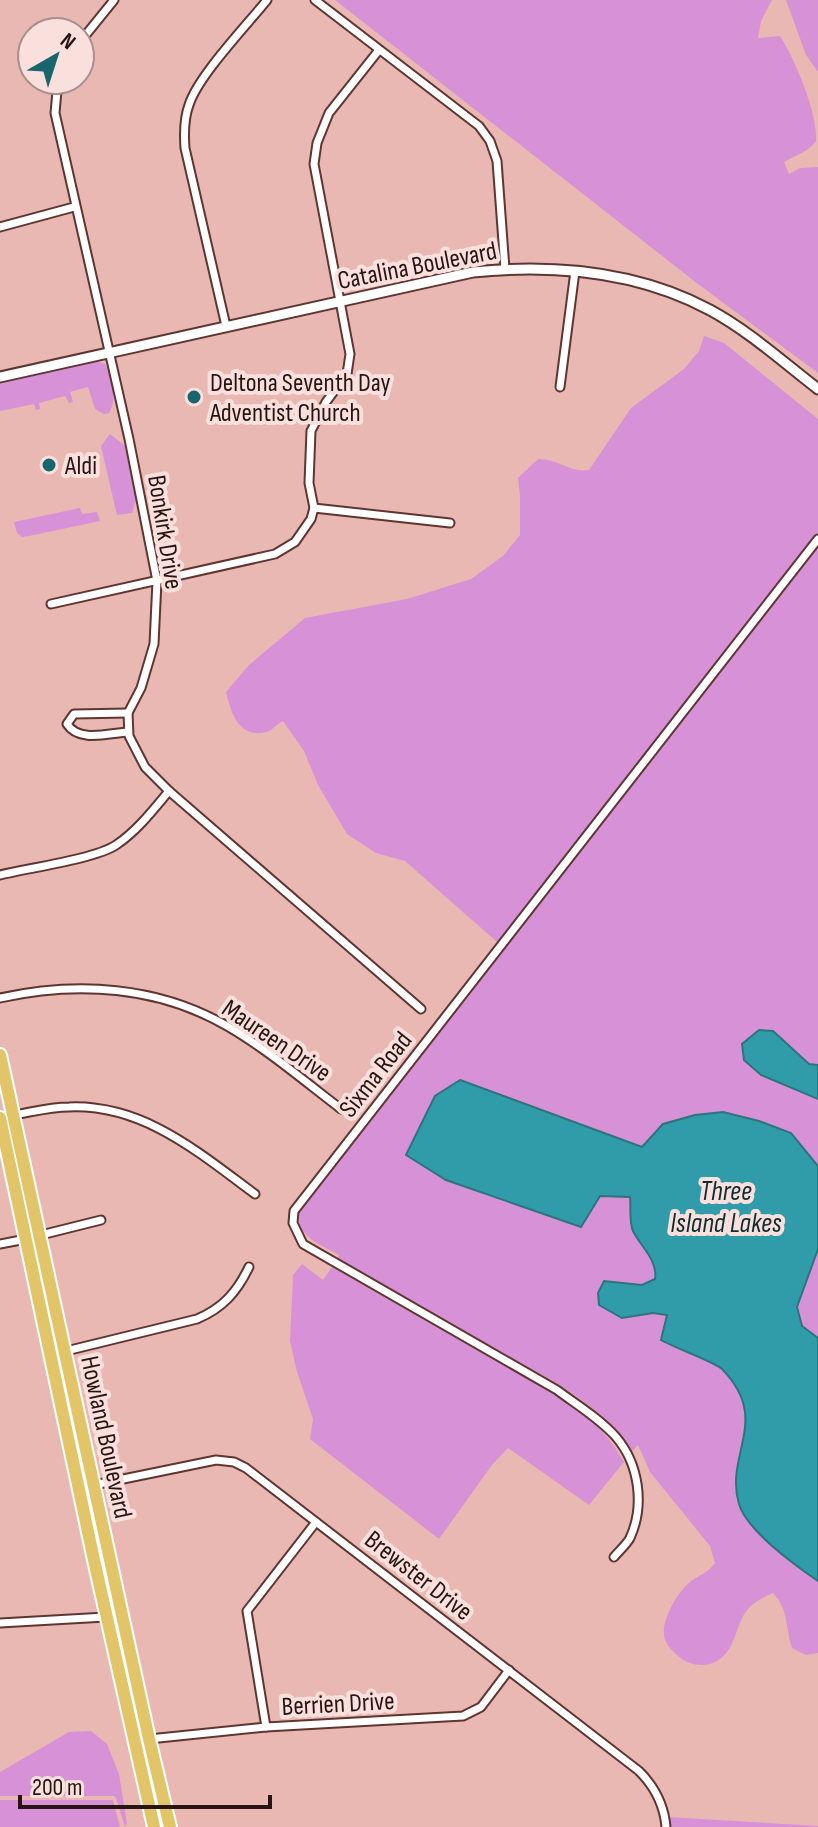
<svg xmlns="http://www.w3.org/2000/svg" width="818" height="1827" viewBox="0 0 818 1827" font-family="'Sofia Sans Condensed',sans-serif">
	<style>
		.green { fill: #d791d7 }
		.water { fill: #319ca9; stroke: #2e747c; stroke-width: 2 }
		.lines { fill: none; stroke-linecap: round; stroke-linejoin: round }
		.minor-casing { stroke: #5e3531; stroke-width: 11 }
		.tertiary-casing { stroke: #5e3531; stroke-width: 13 }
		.primary-casing { stroke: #fff; stroke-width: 16 }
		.minor { stroke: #fff; stroke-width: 7 }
		.tertiary { stroke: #fff; stroke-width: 9 }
		.primary { stroke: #e2c568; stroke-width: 12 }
		.poi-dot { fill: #19656e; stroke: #fae0dc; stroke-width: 3 }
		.labels { text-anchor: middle; stroke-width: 8; stroke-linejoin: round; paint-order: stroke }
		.street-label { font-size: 26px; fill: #271513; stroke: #fae0dc }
		.poi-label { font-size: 26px; fill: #271513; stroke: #fae0dc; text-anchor: start }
		.water-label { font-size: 28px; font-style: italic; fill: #0e2e32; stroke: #fae0dc }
	</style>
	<rect width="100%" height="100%" fill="#eab8b2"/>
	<!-- green -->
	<g class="green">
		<path d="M335 0H772L761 21 758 38 780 36C795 59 818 114 816 141 810 151 794 156 784 162L789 174 800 168 818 167V373L698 284Z"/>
		<polygon points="786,0 818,0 818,72 806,55"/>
		<path d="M704 336 724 343 818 419V532L312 1180 497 942 405 861 376 853 347 834 318 785 304 751 283 721C279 723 272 730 267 732 238 739 231 712 226 692L249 665 305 618 407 599 471 579 503 556 520 535V496L518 478 538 459C559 459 570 473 589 470L631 408 684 369 699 351Z"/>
		<path d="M96 361 105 364C112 379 118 399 109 413L104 414 95 409 88 387 70 392 73 402 69 403 65 396 39 403 40 409 36 410 34 404 0 411V383Z"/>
		<polygon points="110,434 125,446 136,500 132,513 117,515 115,507 101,446"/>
		<polygon points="80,508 82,514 97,512 100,521 29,536 22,537 17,533 14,522"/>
		<path d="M818 546V1353L650 1253 657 1272 654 1308 728 1351 818 1562V1653L806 1655 792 1648C785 1625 789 1611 773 1593 766 1596 758 1600 752 1605 734 1620 739 1648 717 1661 707 1667 691 1666 682 1659 675 1654 665 1645 664 1635 662 1619 678 1591 691 1581 700 1575 707 1573 715 1563L710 1546 650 1472 638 1445 631 1453C601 1399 532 1371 481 1341 433 1314 385 1286 337 1259L339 1255C320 1244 296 1237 299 1212Z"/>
		<path d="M302 1264 323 1280 332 1267C378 1294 424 1320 470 1346 523 1377 594 1405 624 1462L589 1505 508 1448 492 1465 439 1539 310 1439 313 1419 297 1372 290 1341 293 1275Z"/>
		<polygon points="91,1731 107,1744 119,1774 127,1823 125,1827 116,1798 114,1796 0,1796 0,1772 69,1732"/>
		<polygon points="0,1800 113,1800 120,1827 0,1827"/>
		<polygon points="668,1817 818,1826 818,1827 669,1827"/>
	</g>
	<!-- water -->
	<g class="water">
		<polygon points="759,1030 773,1031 809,1064 818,1065 818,1099 761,1075 744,1060 742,1044"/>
		<path d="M460 1080 642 1147 663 1124 695 1115 723 1112 759 1121 791 1133 818 1166V1249L797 1307 802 1326 818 1338V1581C795 1565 747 1531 739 1504 724 1454 772 1420 722 1369 715 1362 675 1348 661 1340L667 1315 653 1313 622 1318 599 1305 598 1293 604 1281 642 1285 655 1279C658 1260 641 1247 633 1231 629 1222 631 1207 630 1197L600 1196 581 1227 446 1180 406 1155 435 1096Z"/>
	</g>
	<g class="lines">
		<defs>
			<g id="minor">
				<polyline points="315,0 479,126 490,141 497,161 505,269"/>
				<polyline points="80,42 114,0"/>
				<polyline points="58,80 55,113 129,439 157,581 154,644 141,688 128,713 129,736 145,767 169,791 421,1009"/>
				<polyline points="0,227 74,207"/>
				<path d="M226 326 185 148C184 134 184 118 189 105 198 76 247 25 267 0"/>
				<polyline points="560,387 575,271"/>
				<polyline points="314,508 450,523"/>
				<polyline points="51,604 275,554 295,542 311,519 314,508 309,483 311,431 326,402 347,374 350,354 314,164 317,143 329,113 379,50"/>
				<path d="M128 713 74 714 67 724C79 743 109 733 128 732"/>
				<path d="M0 875C28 868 95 859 116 845 137 831 153 810 169 791"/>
				<path d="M0 998C77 981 158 986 227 1026 267 1049 304 1081 341 1109"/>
				<path d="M14 1115C32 1112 50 1107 69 1107 143 1104 198 1152 255 1194"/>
				<polyline points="41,1235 101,1220"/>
				<polyline points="0,1244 26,1239"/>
				<path d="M66 1351 197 1319C223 1308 237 1292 249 1267"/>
				<path d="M94 1485 216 1460 234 1462 246 1468 639 1771C655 1787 664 1804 666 1827"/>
				<path d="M614 1557C619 1551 627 1544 630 1538 645 1505 639 1464 616 1437 599 1418 577 1405 557 1390L303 1244 293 1223 294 1211 818 539"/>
				<polyline points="0,1623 123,1616"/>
				<polyline points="266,1727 247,1611 316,1522"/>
				<polyline points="149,1739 266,1727 463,1716 481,1707 509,1670"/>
			</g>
			<path id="tertiary" d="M0 377 473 272C554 264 637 271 710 310 749 331 783 362 818 389"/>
			<g id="primary">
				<polyline points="0,1055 149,1739 170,1827"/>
				<polyline points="0,1118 94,1560 154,1827"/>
			</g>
		</defs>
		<!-- minor casing -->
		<use href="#minor" class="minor-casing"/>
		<!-- tertiary casing -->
		<use href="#tertiary" class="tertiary-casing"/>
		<!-- primary casing -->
		<use href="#primary" class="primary-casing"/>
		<!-- minor -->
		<use href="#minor" class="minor"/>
		<!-- tertiary -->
		<use href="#tertiary" class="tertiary"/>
		<!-- primary -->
		<use href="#primary" class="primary"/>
	</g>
	<!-- markers -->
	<g class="poi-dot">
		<circle cx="194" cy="397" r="8"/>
		<circle cx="49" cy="465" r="8"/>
	</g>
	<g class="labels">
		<!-- street labels -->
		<g class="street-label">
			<text transform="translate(417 265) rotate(-11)" y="9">Catalina Boulevard</text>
			<text transform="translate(166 532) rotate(81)" y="9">Bonkirk Drive</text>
			<text transform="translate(277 1040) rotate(34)" y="9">Maureen Drive</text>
			<text transform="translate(375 1074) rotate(-52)" y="9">Sixma Road</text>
			<text transform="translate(107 1437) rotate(78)" y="9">Howland Boulevard</text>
			<text transform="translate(419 1575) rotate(38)" y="9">Brewster Drive</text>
			<text transform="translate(338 1703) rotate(-3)" y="9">Berrien Drive</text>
		</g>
		<!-- poi labels -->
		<g class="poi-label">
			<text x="210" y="391">Deltona Seventh Day<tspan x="210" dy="30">Adventist Church</tspan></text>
			<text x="65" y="474">Aldi</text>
		</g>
		<!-- water labels -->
		<g class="water-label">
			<text x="726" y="1200">Three<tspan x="726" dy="32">Island Lakes</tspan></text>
		</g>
	</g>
	<!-- north arrow -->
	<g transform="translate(56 56) rotate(39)"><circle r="38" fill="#fae0dc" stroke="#a68f8c" stroke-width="2"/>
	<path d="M0-6L14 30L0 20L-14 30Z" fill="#19656e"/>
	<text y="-12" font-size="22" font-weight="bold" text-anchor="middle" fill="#271513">N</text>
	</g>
	<!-- scale -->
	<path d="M20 1795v12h250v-12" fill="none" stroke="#271513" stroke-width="4"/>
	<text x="32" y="1795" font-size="24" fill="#271513" stroke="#fae0dc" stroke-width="6" paint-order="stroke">200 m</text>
</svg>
